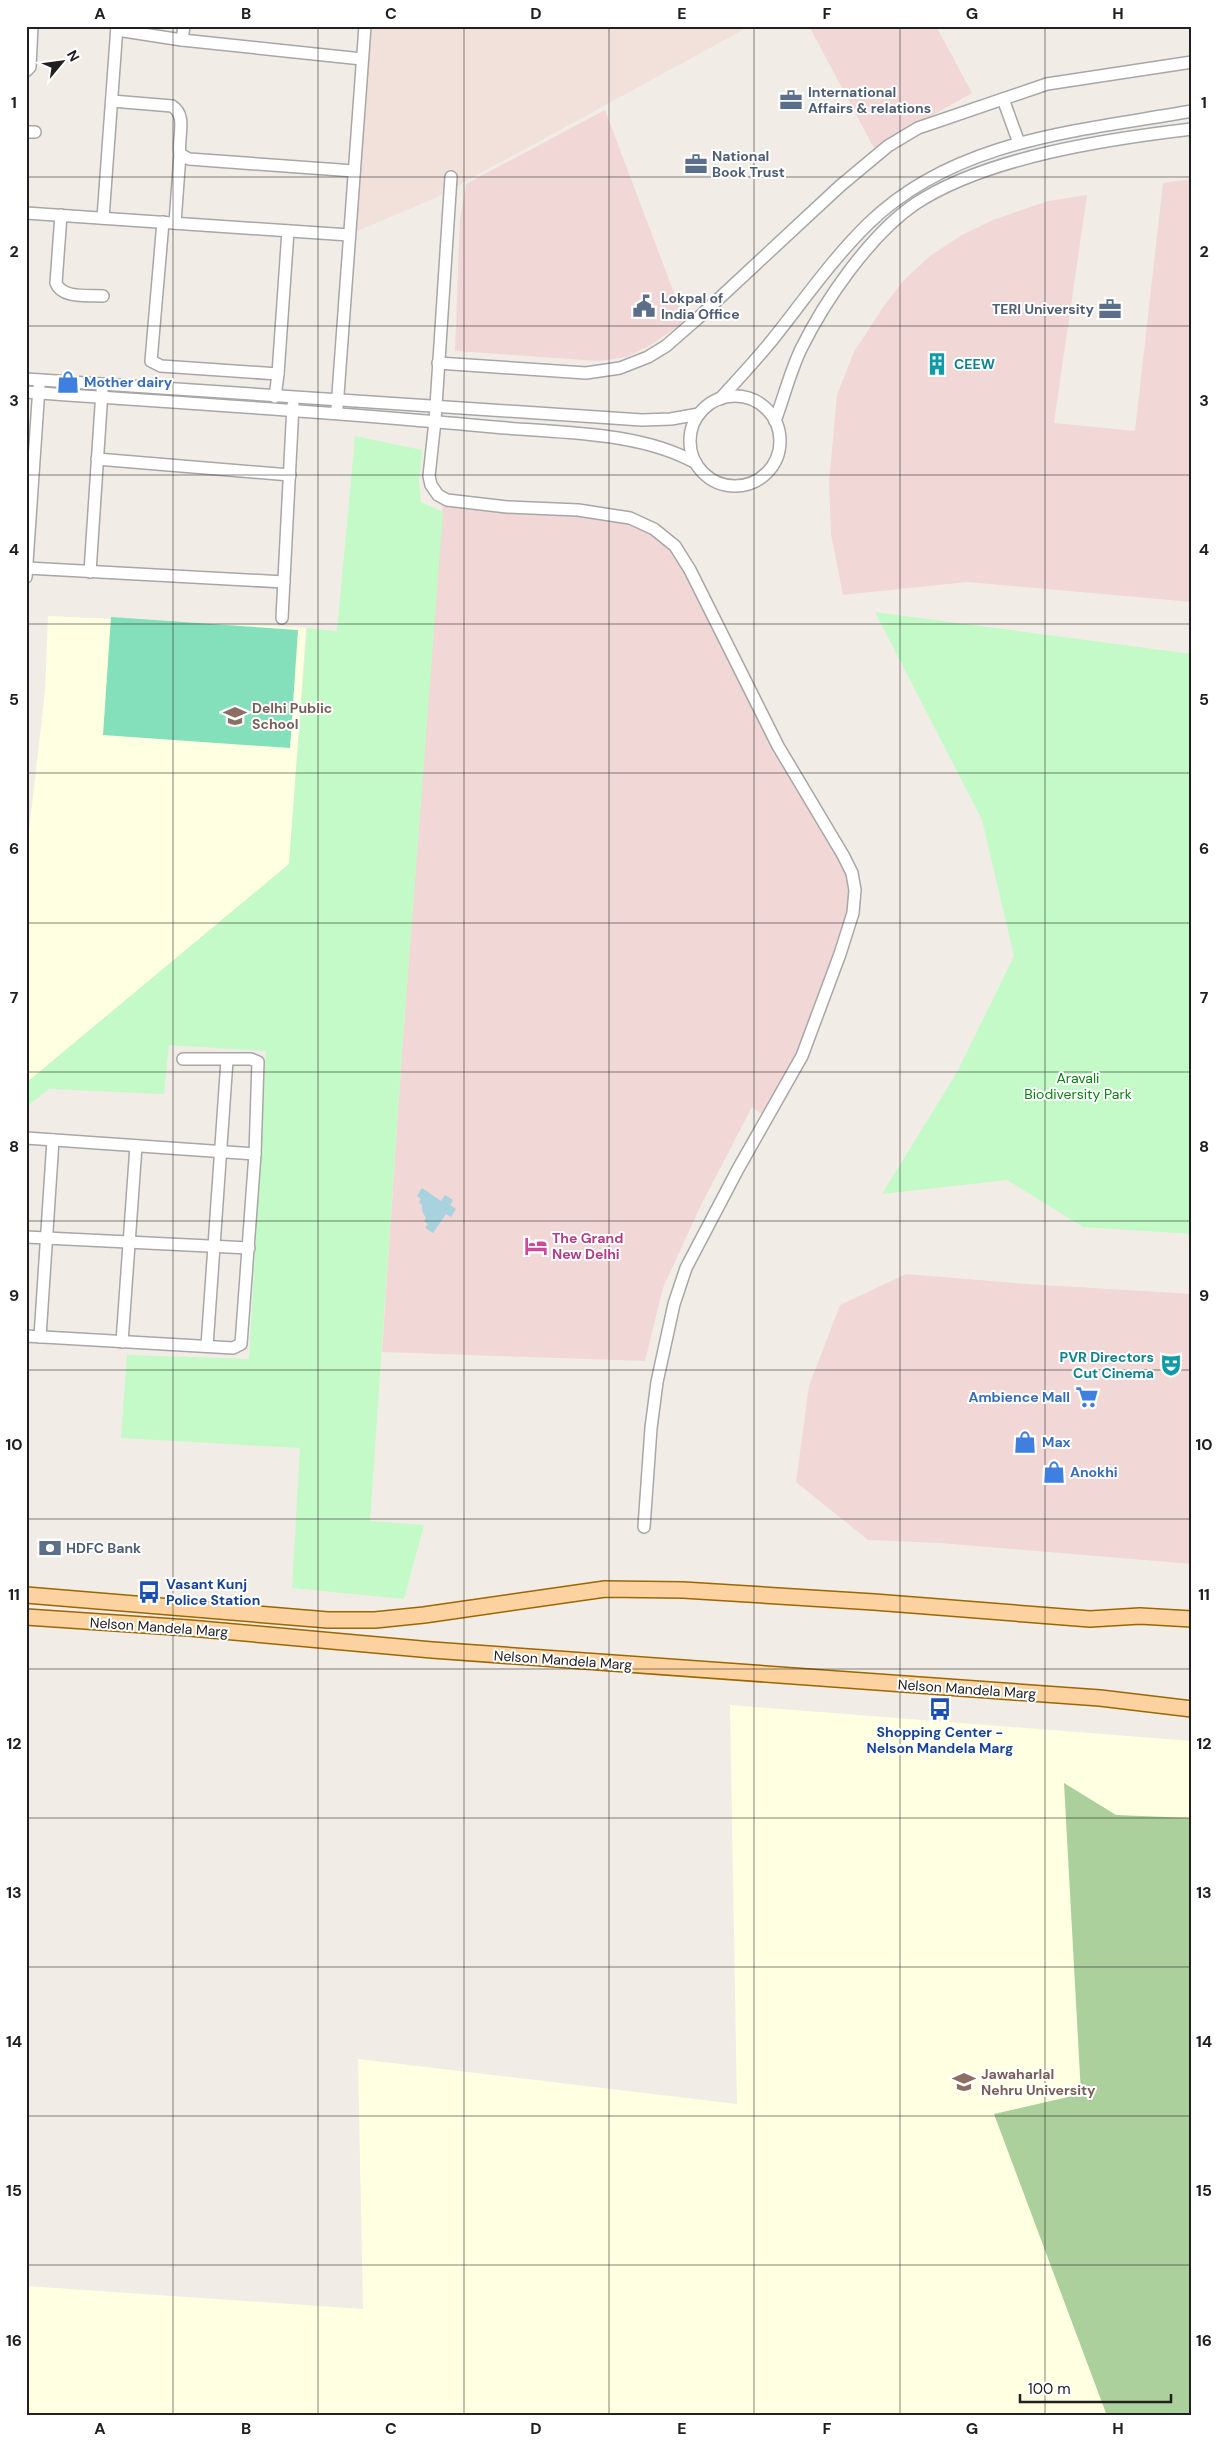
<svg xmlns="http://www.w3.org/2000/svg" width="1218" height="2442" viewBox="0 0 1218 2442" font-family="'DM Sans',sans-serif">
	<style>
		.commercial { fill: #f1d7d6 }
		.education { fill: #ffffe1 }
		.military { fill: #f2e0da }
		.forest { fill: #abd09b }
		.park { fill: #c4fac8 }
		.pitch { fill: #84e0bb }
		.water { fill: #a7d2de }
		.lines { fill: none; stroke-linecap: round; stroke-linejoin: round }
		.minor-casing { stroke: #a7a7a7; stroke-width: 14 }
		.major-casing { stroke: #9c6600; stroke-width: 18 }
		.minor { stroke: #fff; stroke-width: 11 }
		.major { stroke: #fcd3a0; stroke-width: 15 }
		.grid { fill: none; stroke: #202020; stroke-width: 1; stroke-opacity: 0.55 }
		.labels { text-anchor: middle; stroke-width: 4; stroke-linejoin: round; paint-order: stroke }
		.service-label { font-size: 14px; font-weight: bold; fill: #4e5e75; stroke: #fff; text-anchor: start }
		.culture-label { font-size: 14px; font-weight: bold; fill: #0d838f; stroke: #fff; text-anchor: start }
		.shop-label { font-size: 14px; font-weight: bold; fill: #366cbe; stroke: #fff; text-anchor: start }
		.education-label { font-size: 14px; font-weight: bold; fill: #785e54; stroke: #fff; text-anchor: start }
		.park-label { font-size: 14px; fill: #0b8113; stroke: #fff }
		.hotel-label { font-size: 14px; font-weight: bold; fill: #b23c85; stroke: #fff; text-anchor: start }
		.transit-label { font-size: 14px; font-weight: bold; fill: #164399; stroke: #fff; text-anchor: start }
		.street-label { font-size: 14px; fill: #202020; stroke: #fff }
		.neatline { fill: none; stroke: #202020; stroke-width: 2 }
		.grid-label { font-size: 16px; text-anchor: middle; font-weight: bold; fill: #202020 }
	</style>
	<rect width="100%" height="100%" fill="#f1ede6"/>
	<!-- commercial -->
	<g class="commercial">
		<polygon points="809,26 936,26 972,93 874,148"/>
		<polygon points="605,110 685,322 649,346 626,357 599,361 455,351 460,219 466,184"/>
		<polygon points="1192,179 1192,602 967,582 843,595 831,534 829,482 837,395 854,352 882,309 903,281 930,256 962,235 993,220 1048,201 1087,195 1054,423 1135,431 1163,183"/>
		<polygon points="443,502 630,518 675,546 852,873 847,933 797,1065 767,1118 752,1107 701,1205 663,1288 645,1361 382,1352 402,1052"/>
		<polygon points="906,1274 1027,1284 1192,1294 1192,1564 940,1543 868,1540 796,1482 809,1386 840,1305"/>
	</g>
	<!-- education -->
	<g class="education">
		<polygon points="48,616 306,628 289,864 26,1083 26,857 45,692"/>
		<polygon points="730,1705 1192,1741 1192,2416 26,2416 26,2286 363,2309 358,2059 737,2104"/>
	</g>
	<!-- military -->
	<polygon class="military" points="370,26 750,26 435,198 355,232"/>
	<!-- forest -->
	<polygon class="forest" points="1064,1783 1116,1815 1192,1818 1192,2416 1107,2416 994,2114 1081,2094"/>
	<!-- park -->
	<g class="park">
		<polygon points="355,436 422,450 419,482 421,502 443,512 402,1052 370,1521 424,1525 404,1599 292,1588 300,1448 121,1438 127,1355 249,1359 266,1051 169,1045 164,1094 49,1089 26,1107 26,1083 289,864 307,628 337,631"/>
		<polygon points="875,612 1192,654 1192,1234 1083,1227 1007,1180 882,1194 957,1072 1014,956 982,820"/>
	</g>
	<!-- pitch -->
	<polygon class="pitch" points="111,617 298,630 290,748 103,735"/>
	<!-- water -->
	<polygon class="water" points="422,1188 441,1201 445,1195 453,1200 450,1205 456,1209 451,1217 446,1214 433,1233 425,1228 428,1224 424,1221 426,1218 422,1211 422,1205 419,1202 421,1199 417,1196"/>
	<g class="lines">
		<defs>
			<g id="minor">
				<polyline points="117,30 182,40 362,59"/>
				<polyline points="182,40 184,26"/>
				<polyline points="26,71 30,67 32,26"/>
				<polyline points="1003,99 1019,143"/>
				<path d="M112 101 172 106C188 116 177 138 180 154L189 159 354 171"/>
				<polyline points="26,132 35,132"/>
				<polyline points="451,177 435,421 429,476 431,485 438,495 447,500 507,507 578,510 630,518 654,529 675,546 690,570 778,746 843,855 852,873 855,890 853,913 840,954 802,1056 738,1169 686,1268 674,1304 657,1382 651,1428 644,1527"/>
				<polyline points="26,213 349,235"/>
				<path d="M61 215 56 283C62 299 89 295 103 296"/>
				<polyline points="103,218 117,26"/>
				<polyline points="163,222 151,361 161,366 278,374"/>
				<polyline points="175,223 180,154"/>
				<polyline points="438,363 586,373 620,368 648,357 666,346 697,319 840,186 888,146 918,128 1047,84 1192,62"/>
				<polyline points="26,379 642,420 671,419 699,414"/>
				<path d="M26 392C182 403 338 412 494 427 559 433 639 431 696 463"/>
				<circle cx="735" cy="441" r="45"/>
				<polyline points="275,397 278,374 288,231"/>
				<path d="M720 399C738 379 756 360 773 339 804 300 833 258 869 223 956 139 1079 131 1192 111"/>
				<polyline points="337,408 365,26"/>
				<path d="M775 421C784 397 790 372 801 349 825 300 870 235 915 204 986 157 1107 139 1192 129"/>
				<polyline points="97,459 290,475"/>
				<polyline points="27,568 284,582"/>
				<polyline points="90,572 102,391"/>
				<polyline points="26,577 39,387"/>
				<polyline points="282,618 293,405"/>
				<polyline points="26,1138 255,1154"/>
				<polyline points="26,1237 249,1248"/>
				<polyline points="26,1336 233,1348 241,1344 255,1154 258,1062 251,1059 183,1059"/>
				<polyline points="40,1337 53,1140"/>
				<polyline points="122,1342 136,1146"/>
				<polyline points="207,1346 227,1060"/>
			</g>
			<g id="major">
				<polyline points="26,1595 328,1620 375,1620 424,1615 605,1589 683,1590 874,1602 1090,1619 1140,1616 1192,1619"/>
				<polyline points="26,1617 189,1628 432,1650 1100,1698 1192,1709"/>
			</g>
		</defs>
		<!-- minor casing -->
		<use href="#minor" class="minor-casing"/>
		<!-- major casing -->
		<use href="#major" class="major-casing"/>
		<!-- minor -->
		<use href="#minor" class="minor"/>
		<!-- major -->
		<use href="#major" class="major"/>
	</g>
	<!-- grid -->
	<path class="grid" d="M173 26V2416M318 26V2416M464 26V2416M609 26V2416M754 26V2416M900 26V2416M1045 26V2416M26 177H1192M26 326H1192M26 475H1192M26 624H1192M26 773H1192M26 923H1192M26 1072H1192M26 1221H1192M26 1370H1192M26 1519H1192M26 1669H1192M26 1818H1192M26 1967H1192M26 2116H1192M26 2265H1192"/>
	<!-- icons -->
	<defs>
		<symbol id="office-bare" viewBox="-9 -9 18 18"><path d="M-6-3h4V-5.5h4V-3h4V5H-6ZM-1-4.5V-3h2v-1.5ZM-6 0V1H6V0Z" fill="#5c6f8a" stroke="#fff" stroke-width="2.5" paint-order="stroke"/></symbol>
		<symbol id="civic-bare" viewBox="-9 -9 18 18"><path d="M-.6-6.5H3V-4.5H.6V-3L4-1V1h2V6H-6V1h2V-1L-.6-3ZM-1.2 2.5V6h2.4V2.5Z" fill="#5c6f8a" stroke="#fff" stroke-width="2.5" paint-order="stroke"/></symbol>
		<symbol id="building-bare" viewBox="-9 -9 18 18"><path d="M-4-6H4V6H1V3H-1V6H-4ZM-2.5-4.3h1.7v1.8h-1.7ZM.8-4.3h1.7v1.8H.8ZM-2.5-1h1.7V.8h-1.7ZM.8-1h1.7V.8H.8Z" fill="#0f9aa8" stroke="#fff" stroke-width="2.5" paint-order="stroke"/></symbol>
		<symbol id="shop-bare" viewBox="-9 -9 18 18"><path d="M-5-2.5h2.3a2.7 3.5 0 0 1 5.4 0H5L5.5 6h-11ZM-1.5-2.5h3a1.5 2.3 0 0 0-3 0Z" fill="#3f7fe0" stroke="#fff" stroke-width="2.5" paint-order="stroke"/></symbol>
		<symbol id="school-bare" viewBox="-9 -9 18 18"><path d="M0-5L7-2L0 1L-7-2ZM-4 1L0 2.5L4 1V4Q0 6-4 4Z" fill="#8d6e63" stroke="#fff" stroke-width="2.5" paint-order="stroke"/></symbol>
		<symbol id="hotel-bare" viewBox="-9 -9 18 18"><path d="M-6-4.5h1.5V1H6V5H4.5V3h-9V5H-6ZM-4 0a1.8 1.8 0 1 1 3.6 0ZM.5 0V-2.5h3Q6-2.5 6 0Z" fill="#d1479c" stroke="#fff" stroke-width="2.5" paint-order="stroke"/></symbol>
		<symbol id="theatre-bare" viewBox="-9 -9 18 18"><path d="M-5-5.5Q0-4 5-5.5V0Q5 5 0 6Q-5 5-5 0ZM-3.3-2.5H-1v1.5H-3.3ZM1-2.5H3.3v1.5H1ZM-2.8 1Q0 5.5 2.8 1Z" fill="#0f9aa8" stroke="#fff" stroke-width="2.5" paint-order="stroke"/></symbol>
		<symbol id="supermarket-bare" viewBox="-9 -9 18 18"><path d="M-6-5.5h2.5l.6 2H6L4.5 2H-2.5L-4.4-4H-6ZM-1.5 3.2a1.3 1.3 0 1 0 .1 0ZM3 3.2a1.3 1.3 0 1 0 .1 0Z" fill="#3f7fe0" stroke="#fff" stroke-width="2.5" paint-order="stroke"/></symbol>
		<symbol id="bank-bare" viewBox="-9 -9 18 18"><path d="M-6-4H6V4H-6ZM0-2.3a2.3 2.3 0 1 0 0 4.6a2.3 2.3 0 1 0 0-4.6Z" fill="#5c6f8a" stroke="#fff" stroke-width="2.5" paint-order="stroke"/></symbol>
		<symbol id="bus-bare" viewBox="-9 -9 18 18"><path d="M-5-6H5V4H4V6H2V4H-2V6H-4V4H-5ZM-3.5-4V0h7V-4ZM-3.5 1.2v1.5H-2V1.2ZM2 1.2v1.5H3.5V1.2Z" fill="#1a4fb4" stroke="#fff" stroke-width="2.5" paint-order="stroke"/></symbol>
		<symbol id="university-bare" viewBox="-9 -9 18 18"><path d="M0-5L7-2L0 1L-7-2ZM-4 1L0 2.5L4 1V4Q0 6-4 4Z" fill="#8d6e63" stroke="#fff" stroke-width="2.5" paint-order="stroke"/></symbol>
	</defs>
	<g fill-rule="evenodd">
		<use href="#office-bare" x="775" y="84" width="32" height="32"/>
		<use href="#office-bare" x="680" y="148" width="32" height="32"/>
		<use href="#civic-bare" x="628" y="290" width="32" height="32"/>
		<use href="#office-bare" x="1094" y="293" width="32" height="32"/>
		<use href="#building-bare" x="921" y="348" width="32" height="32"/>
		<use href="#shop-bare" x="52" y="366" width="32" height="32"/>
		<use href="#school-bare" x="219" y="700" width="32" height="32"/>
		<use href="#hotel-bare" x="520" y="1230" width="32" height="32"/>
		<use href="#theatre-bare" x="1155" y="1349" width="32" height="32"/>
		<use href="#supermarket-bare" x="1071" y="1381" width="32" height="32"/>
		<use href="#shop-bare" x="1009" y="1426" width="32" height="32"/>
		<use href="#shop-bare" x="1038" y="1456" width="32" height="32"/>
		<use href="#bank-bare" x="34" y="1532" width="32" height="32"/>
		<use href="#bus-bare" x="133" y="1576" width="32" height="32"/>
		<use href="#bus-bare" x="924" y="1693" width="32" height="32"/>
		<use href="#university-bare" x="948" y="2066" width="32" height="32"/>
	</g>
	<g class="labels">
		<!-- service labels -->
		<g class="service-label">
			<text x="808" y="97">International<tspan x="808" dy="16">Affairs &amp; relations</tspan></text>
			<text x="712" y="161">National<tspan x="712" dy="16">Book Trust</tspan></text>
			<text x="661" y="303">Lokpal of<tspan x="661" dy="16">India Office</tspan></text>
			<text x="1094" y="314" text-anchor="end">TERI University</text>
			<text x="66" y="1553">HDFC Bank</text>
		</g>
		<!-- culture labels -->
		<g class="culture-label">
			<text x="954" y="369">CEEW</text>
			<text x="1154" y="1362" text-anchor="end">PVR Directors<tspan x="1154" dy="16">Cut Cinema</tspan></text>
		</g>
		<!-- shop labels -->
		<g class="shop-label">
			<text x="84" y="387">Mother dairy</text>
			<text x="1070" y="1402" text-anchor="end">Ambience Mall</text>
			<text x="1042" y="1447">Max</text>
			<text x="1070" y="1477">Anokhi</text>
		</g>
		<!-- education labels -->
		<g class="education-label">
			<text x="252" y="713">Delhi Public<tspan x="252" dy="16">School</tspan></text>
			<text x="981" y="2079">Jawaharlal<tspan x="981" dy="16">Nehru University</tspan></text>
		</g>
		<!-- park labels -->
		<g class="park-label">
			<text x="1078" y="1083">Aravali<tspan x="1078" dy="16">Biodiversity Park</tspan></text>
		</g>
		<!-- hotel labels -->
		<g class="hotel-label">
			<text x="552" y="1243">The Grand<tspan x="552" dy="16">New Delhi</tspan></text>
		</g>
		<!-- transit labels -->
		<g class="transit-label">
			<text x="166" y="1589">Vasant Kunj<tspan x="166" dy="16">Police Station</tspan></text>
			<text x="940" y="1737" text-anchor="middle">Shopping Center -<tspan x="940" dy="16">Nelson Mandela Marg</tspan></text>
		</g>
		<!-- street labels -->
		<g class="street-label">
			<text transform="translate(159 1627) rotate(4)" y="5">Nelson Mandela Marg</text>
			<text transform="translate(563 1660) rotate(4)" y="5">Nelson Mandela Marg</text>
			<text transform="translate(967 1689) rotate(4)" y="5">Nelson Mandela Marg</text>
		</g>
	</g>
	<!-- border -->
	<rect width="1218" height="2442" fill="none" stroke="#ffffff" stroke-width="55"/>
	<!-- north arrow -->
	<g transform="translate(62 62) rotate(61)" stroke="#ffffff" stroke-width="4" paint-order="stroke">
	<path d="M0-4L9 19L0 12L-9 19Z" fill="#202020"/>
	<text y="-8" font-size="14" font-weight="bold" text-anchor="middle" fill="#202020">N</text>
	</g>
	<!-- scale -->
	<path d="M1020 2394v8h151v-8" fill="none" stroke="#202020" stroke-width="2.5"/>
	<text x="1028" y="2394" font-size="15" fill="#202020" stroke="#ffffff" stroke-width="4" paint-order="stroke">100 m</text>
	<rect x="28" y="28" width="1162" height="2386" class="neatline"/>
	<g class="grid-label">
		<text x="100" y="19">A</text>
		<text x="246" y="19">B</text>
		<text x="391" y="19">C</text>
		<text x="536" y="19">D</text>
		<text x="682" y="19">E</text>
		<text x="827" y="19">F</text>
		<text x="972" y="19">G</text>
		<text x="1118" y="19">H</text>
		<text x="14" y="108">1</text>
		<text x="1204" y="108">1</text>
		<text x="14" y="257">2</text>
		<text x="1204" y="257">2</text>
		<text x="14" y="406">3</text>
		<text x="1204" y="406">3</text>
		<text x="14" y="555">4</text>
		<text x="1204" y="555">4</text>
		<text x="14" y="705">5</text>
		<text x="1204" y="705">5</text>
		<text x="14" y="854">6</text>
		<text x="1204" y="854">6</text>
		<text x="14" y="1003">7</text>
		<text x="1204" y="1003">7</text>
		<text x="14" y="1152">8</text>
		<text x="1204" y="1152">8</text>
		<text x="14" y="1301">9</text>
		<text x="1204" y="1301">9</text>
		<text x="14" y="1450">10</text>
		<text x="1204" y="1450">10</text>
		<text x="14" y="1600">11</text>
		<text x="1204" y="1600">11</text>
		<text x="14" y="1749">12</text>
		<text x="1204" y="1749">12</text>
		<text x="14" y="1898">13</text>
		<text x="1204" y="1898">13</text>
		<text x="14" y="2047">14</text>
		<text x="1204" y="2047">14</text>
		<text x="14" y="2196">15</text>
		<text x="1204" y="2196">15</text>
		<text x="14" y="2346">16</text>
		<text x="1204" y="2346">16</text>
		<text x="100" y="2434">A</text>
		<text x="246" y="2434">B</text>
		<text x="391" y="2434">C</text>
		<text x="536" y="2434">D</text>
		<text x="682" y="2434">E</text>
		<text x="827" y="2434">F</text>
		<text x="972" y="2434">G</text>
		<text x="1118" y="2434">H</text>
	</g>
</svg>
